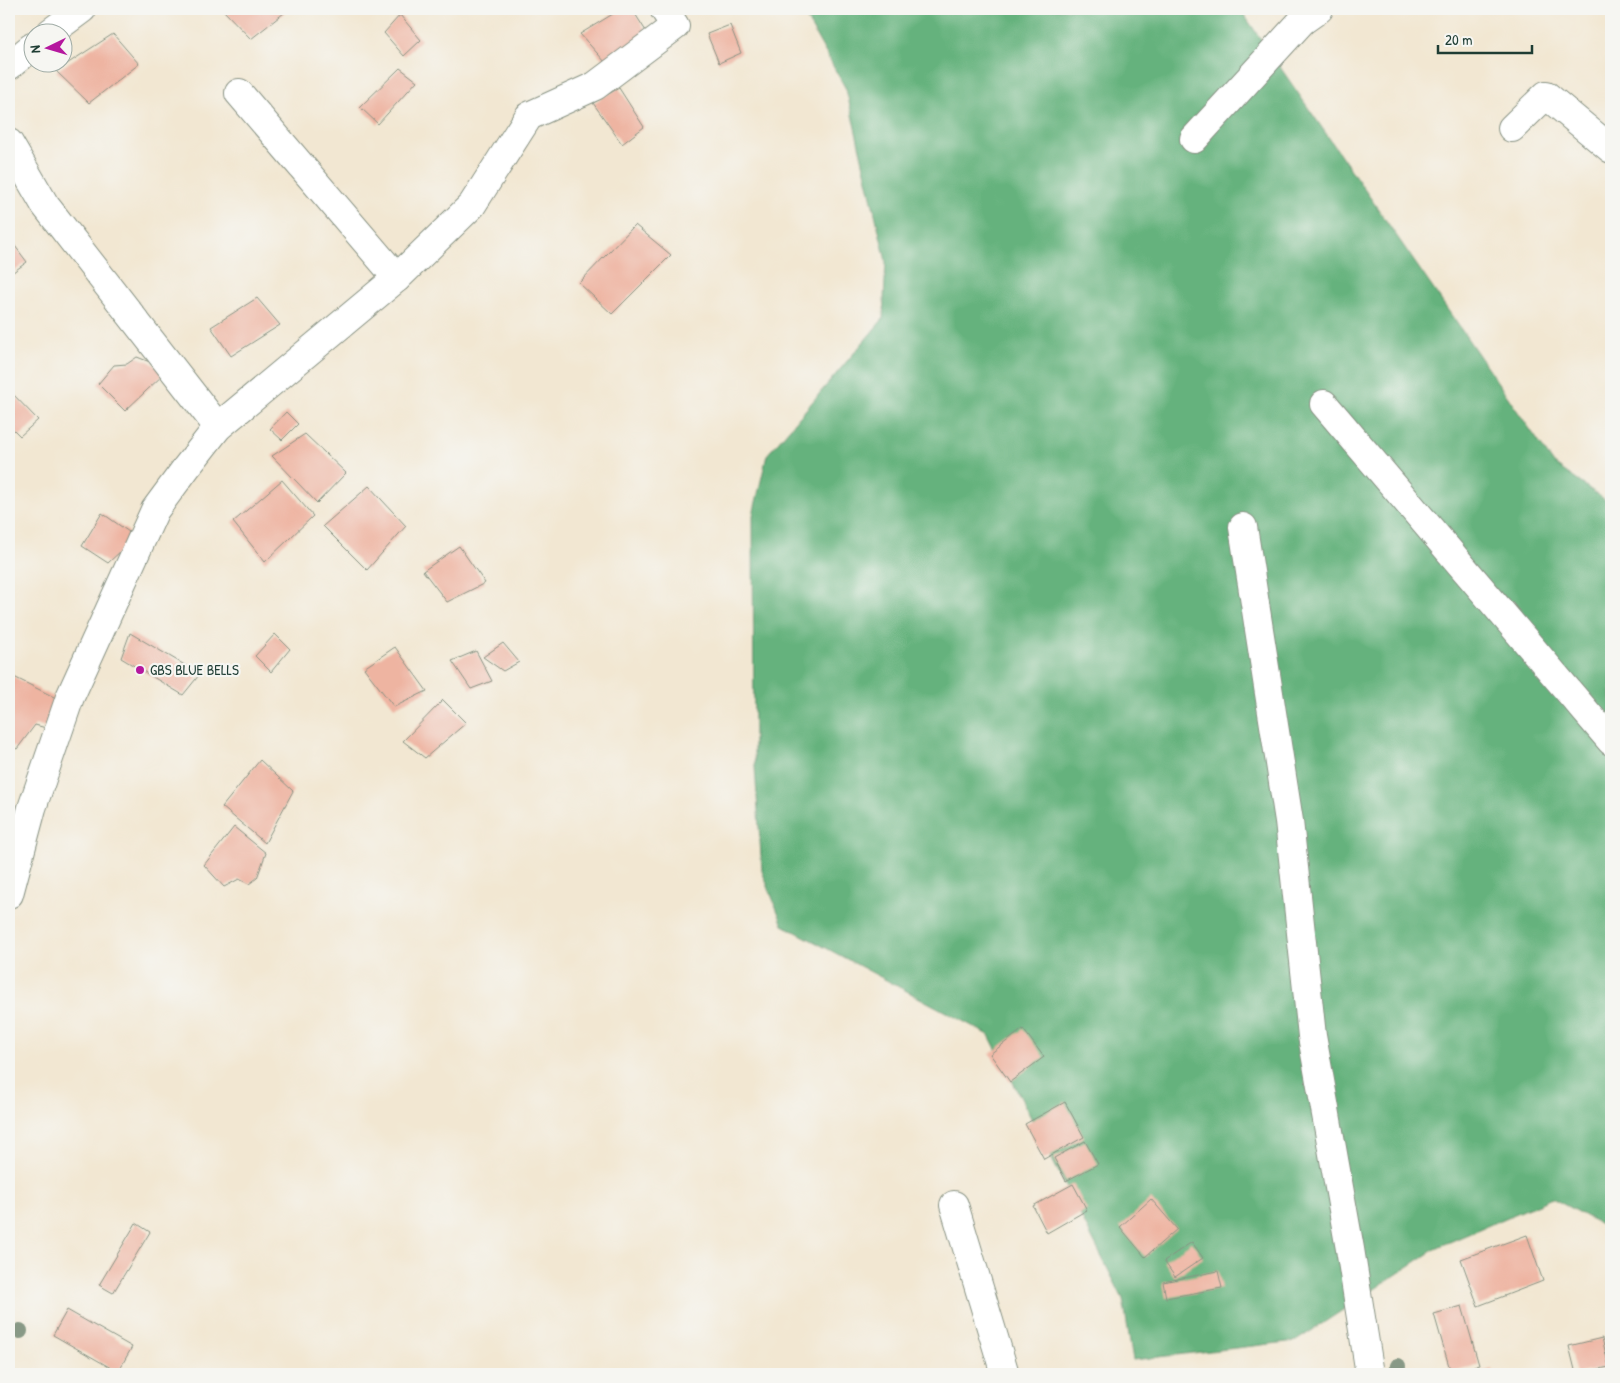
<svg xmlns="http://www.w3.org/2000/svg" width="1620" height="1383" viewBox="0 0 1620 1383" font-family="'Patrick Hand',sans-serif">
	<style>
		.forest { fill: #65b27d; stroke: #427858 }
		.building { fill: #eeb4a1 }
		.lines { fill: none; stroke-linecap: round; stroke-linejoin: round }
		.minor-casing { stroke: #889283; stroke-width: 30 }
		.minor { stroke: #fff; stroke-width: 28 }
		.tree { fill: #889986 }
		.poi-dot { fill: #b5179e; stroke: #f6f6f2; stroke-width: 2 }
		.labels { text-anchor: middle; stroke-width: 4.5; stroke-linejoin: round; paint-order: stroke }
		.poi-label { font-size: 15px; fill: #1f3d34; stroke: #f6f6f2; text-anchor: start }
	</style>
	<rect width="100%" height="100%" fill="#f6f6f2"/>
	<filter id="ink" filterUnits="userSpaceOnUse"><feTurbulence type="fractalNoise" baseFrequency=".02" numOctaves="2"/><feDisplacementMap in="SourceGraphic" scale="10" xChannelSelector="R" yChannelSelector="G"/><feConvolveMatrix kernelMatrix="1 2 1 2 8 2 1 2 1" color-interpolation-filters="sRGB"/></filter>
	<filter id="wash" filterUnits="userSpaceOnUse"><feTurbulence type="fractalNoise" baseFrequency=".0096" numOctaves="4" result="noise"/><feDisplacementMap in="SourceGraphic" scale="20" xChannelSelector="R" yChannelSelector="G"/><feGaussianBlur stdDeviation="1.12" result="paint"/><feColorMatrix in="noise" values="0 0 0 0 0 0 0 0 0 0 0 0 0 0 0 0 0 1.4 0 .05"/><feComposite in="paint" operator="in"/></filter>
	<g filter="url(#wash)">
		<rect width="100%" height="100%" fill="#f2e7d2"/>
		<!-- forest -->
		<polygon class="forest" points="801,9 1240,9 1554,464 1611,504 1611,1230 1552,1198 1438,1247 1296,1341 1133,1360 1123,1299 989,1035 783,925 762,871 754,752 753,515 767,455 883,319 886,261 846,89"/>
		<g id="blocks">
			<!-- building -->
			<g class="building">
				<polygon points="222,9 289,9 251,39"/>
				<polygon points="621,9 632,9 651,39 606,63 580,34"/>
				<polygon points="400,15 421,40 404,56 384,33"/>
				<polygon points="730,25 741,53 719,63 707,34"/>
				<polygon points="113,34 139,64 89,103 56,71"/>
				<polygon points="400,68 417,81 378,124 360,107"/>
				<polygon points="619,88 644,127 622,144 593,103"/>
				<polygon points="635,225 671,255 612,314 579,283"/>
				<polygon points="9,238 27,262 9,275"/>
				<polygon points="257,298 280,325 231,356 211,327"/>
				<polygon points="137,357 150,362 165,373 125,411 98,384 114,365 127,364"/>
				<polygon points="9,390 38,420 20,436 9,425"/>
				<polygon points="286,412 298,424 282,440 270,429"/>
				<polygon points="305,434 346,473 317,503 272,456"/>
				<polygon points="282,480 313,516 265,562 233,522"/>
				<polygon points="369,486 406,526 367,570 323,526"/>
				<polygon points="102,513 129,532 123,549 108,563 82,546"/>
				<polygon points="459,546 485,583 447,602 423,571"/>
				<polygon points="130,633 200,674 183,695 121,658"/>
				<polygon points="275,634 290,649 271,672 255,656"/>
				<polygon points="503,643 519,662 503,671 483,657"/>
				<polygon points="395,647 427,691 394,707 364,668"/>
				<polygon points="476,651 492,681 471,689 452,661"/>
				<polygon points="10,675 60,700 50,729 35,725 17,749 9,745 9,677"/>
				<polygon points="443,700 466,723 425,758 403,741"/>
				<polygon points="260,760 293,791 265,843 222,807"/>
				<polygon points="234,827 266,853 257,878 249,884 239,879 224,887 204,865"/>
				<polygon points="1023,1029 1044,1057 1010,1082 990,1054"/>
				<polygon points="1065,1102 1084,1137 1044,1159 1025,1124"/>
				<polygon points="1085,1141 1098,1164 1066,1181 1054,1158"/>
				<polygon points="1073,1184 1087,1210 1047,1233 1033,1206"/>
				<polygon points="1151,1199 1177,1229 1145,1257 1120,1227"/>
				<polygon points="136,1223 150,1232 113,1293 99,1285"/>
				<polygon points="1527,1235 1543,1281 1478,1306 1461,1259"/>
				<polygon points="1192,1242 1203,1258 1175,1277 1164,1261"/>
				<polygon points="1218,1271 1222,1288 1166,1298 1163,1282"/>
				<polygon points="1462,1306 1479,1365 1451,1373 1434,1314"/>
				<polygon points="67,1310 132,1347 118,1372 53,1335"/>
				<polygon points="1602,1338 1609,1367 1576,1374 1569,1346"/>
				<polygon points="1492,1369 1493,1374 1476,1374"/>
			</g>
		</g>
	</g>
	<g filter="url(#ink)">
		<use href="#blocks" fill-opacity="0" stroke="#889283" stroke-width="1"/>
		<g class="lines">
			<defs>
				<g id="minor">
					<polyline points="51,32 82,9"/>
					<polyline points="9,66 32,47"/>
					<polyline points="239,93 397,278"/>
					<polyline points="1512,128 1546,95 1611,149"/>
					<polyline points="1194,139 1302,21 1319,9"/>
					<polyline points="9,143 45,205 218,427"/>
					<polyline points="1324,404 1611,741"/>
					<polyline points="1243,527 1289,821 1312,1036 1350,1249 1370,1374"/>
					<polyline points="9,894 32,808 70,697 155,510 186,468 218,427 397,278 472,205 529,116 595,86 675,26 664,9"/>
					<polyline points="954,1205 1005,1374"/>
				</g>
			</defs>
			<!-- minor casing -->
			<use href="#minor" class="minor-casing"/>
			<!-- minor -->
			<use href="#minor" class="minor"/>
		</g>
		<!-- trees -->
		<g class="tree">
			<circle cx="20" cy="1331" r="8"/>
			<circle cx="1398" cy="1366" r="8"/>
		</g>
	</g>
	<!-- markers -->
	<circle class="poi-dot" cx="140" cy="670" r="5"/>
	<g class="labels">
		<!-- poi labels -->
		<g class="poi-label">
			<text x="150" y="675">GBS BLUE BELLS</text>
		</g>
	</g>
	<!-- margin -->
	<rect width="1620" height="1383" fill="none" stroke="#f6f6f2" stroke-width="30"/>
	<!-- north arrow -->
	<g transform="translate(48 48) rotate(265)"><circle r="24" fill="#f6f6f2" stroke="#a0aca6"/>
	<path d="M0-4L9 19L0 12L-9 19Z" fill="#b5179e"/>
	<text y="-8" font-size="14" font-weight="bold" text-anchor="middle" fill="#1f3d34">N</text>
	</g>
	<!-- scale -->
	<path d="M1438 45v8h94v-8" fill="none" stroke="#1f3d34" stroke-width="2.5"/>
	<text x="1445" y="45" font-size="15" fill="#1f3d34" stroke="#f6f6f2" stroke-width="4" paint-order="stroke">20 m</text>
</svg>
